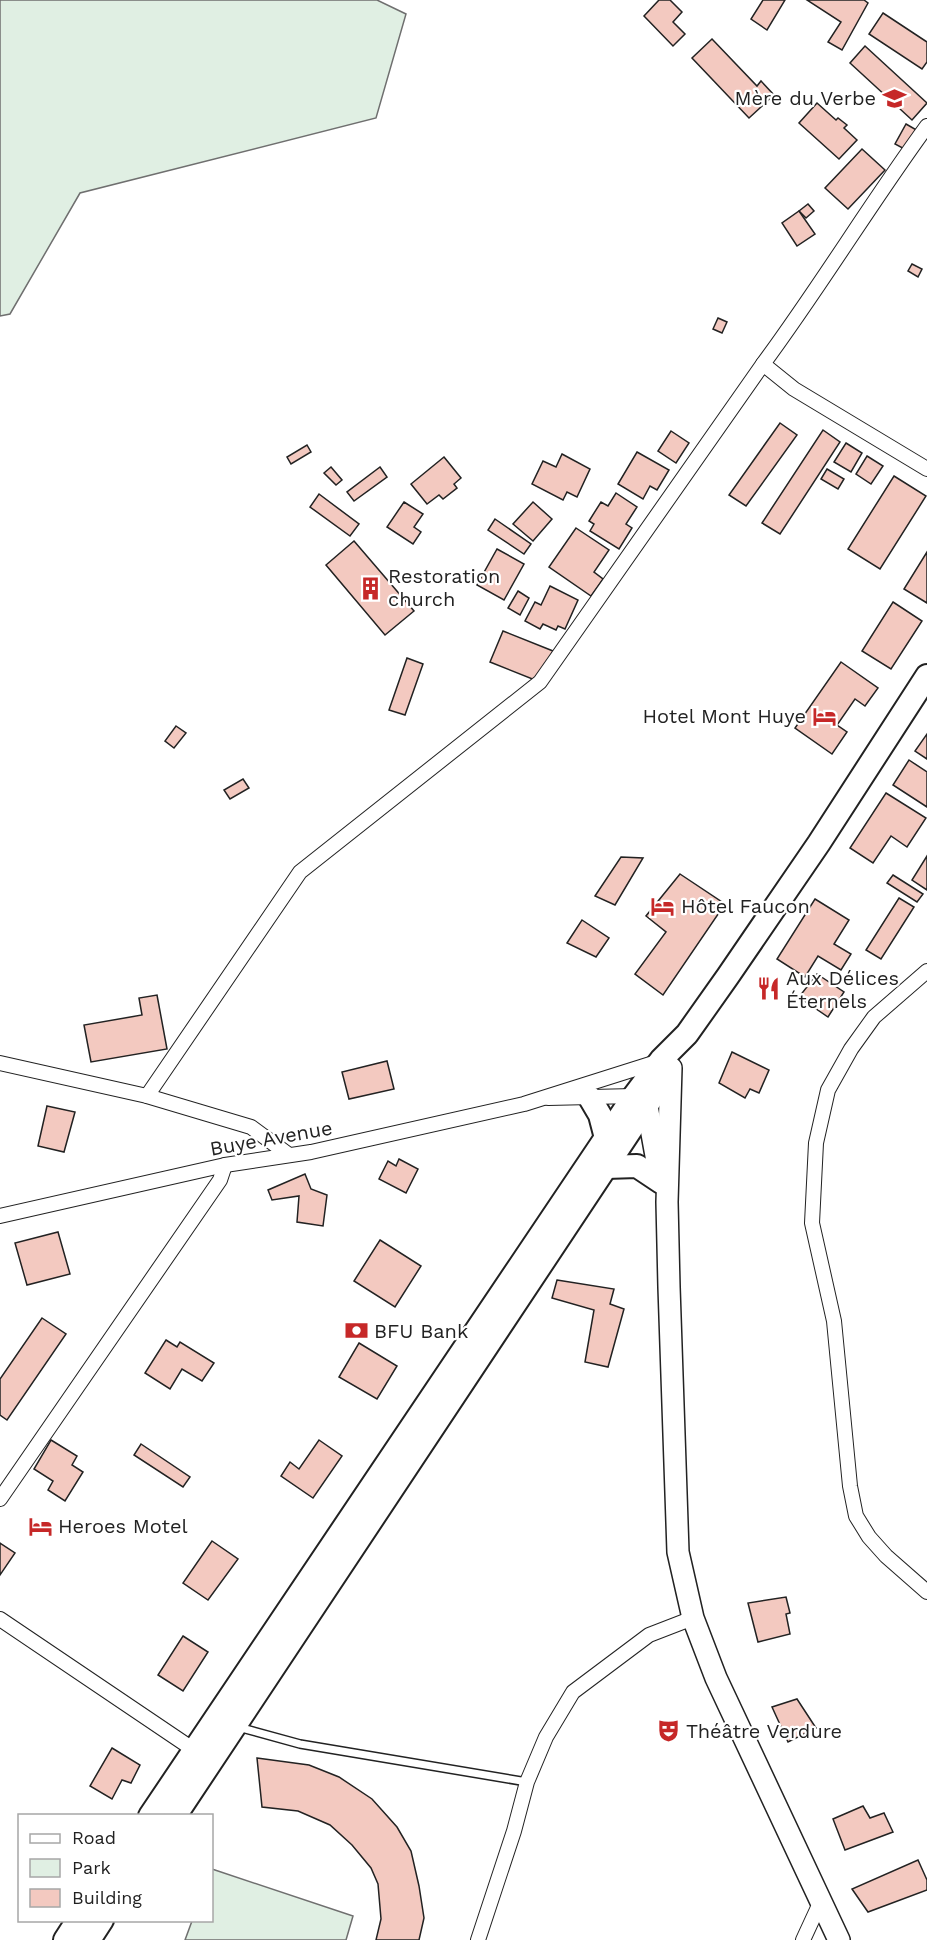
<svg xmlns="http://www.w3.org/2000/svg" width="927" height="1940" viewBox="0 0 927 1940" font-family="'Work Sans',sans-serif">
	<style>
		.green { fill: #e0efe3; stroke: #6f6f6f; stroke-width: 1.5 }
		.building { fill: #f3c9c0; stroke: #222; stroke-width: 1.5 }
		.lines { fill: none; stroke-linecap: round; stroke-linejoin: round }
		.service-casing { stroke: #222; stroke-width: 10 }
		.minor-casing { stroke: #222; stroke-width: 16 }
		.primary-casing { stroke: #222; stroke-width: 24 }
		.trunk-casing { stroke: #222; stroke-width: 26 }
		.service { stroke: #fff; stroke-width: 7 }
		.minor { stroke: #fff; stroke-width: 14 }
		.primary { stroke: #fff; stroke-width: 21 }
		.trunk { stroke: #fff; stroke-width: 22 }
		.labels { text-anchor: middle; stroke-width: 4.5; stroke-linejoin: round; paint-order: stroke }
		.poi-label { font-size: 20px; fill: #222; stroke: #fff; text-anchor: start }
		.street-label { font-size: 20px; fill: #222; stroke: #fff }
	</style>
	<rect width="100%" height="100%" fill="#fff"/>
	<!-- green -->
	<g class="green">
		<polygon points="0,0 377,0 406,14 376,118 80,193 10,314 0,316"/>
		<polygon points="212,1869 353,1916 346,1940 185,1940 192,1921 212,1920"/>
	</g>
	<!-- building -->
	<g class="building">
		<polygon points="659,0 670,0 682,12 673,22 685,34 673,46 644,16"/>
		<polygon points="763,0 785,0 767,30 751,19"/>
		<polygon points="807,0 864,0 868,3 842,50 828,42 841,22"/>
		<polygon points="883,13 927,42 927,62 922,69 869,34"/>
		<polygon points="712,39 757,86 761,81 774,95 749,118 692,58"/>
		<polygon points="865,46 927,103 912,120 850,63"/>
		<polygon points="817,103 836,120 838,118 847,125 844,128 857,140 839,159 799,123"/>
		<polygon points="906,124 920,132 910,152 895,144"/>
		<polygon points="862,149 885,170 848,209 825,188"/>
		<polygon points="808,204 814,211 806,218 799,211"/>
		<polygon points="799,211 815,234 797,246 782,223"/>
		<polygon points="912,264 922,269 918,277 908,271"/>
		<polygon points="718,318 727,322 722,333 713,329"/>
		<polygon points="780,423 797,435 746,506 729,495"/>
		<polygon points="823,430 840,442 780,534 762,523"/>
		<polygon points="671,431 689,443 676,463 658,451"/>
		<polygon points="846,443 862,453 851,472 834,462"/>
		<polygon points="307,445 311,452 291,464 287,457"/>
		<polygon points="637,452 669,470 657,490 650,486 643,499 618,484"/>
		<polygon points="562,454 590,469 577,497 567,492 563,500 532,484 543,461 556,467"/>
		<polygon points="867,456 883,466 871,484 856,474"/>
		<polygon points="444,457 461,478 454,484 457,488 443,499 439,495 427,504 411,484"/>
		<polygon points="331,467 342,480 336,485 324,473"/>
		<polygon points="380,467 387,477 354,501 347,492"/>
		<polygon points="827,469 844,479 838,489 821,479"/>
		<polygon points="894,476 926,496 880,569 848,549"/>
		<polygon points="616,493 637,507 626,524 632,528 619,549 590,531 594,524 589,521 601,502 608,506"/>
		<polygon points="319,494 359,524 350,536 310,507"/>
		<polygon points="404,502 423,514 414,527 421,532 413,544 387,527"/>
		<polygon points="533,502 552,519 533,541 513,524"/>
		<polygon points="495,519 531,544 524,554 488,530"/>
		<polygon points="576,528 609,550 594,572 603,579 591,596 549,567"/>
		<polygon points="354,541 414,611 385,635 326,565"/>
		<polygon points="497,549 524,564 504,600 477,585"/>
		<polygon points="927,552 927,603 904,589"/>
		<polygon points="550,586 578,600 565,629 558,626 556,630 543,624 540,629 525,621 535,602 541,605"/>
		<polygon points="518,591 529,598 520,615 508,608"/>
		<polygon points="893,602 922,621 891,669 862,651"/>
		<polygon points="503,631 553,651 540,682 490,662"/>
		<polygon points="407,658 423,664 405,715 389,710"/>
		<polygon points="841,662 878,688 865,706 855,699 837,725 847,732 832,754 795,728"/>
		<polygon points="176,726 186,733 174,748 165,741"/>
		<polygon points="927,734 927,759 915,751"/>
		<polygon points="909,760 927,772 927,807 893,785"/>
		<polygon points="243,779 249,788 230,799 224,790"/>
		<polygon points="886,793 926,818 907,847 891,836 873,863 850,848"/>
		<polygon points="927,856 927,890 912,880"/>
		<polygon points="621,857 643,858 615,905 595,896"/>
		<polygon points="680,874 725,904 663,995 635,974 666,932 646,916"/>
		<polygon points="893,875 923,894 917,902 887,883"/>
		<polygon points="899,898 914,907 881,959 866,950"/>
		<polygon points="815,899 849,920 834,944 851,954 841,970 818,956 805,977 777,959"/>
		<polygon points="582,920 609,938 596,957 567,943"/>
		<polygon points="817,974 844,992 828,1017 799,997"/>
		<polygon points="157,995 167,1049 91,1062 84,1025 142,1015 139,998"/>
		<polygon points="732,1052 769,1070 759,1093 750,1089 745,1098 719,1083"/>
		<polygon points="387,1061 394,1089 349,1099 342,1072"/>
		<polygon points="47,1106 75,1112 64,1152 38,1146"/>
		<polygon points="399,1159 418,1169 406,1193 379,1179 388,1161 396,1166"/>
		<polygon points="305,1174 311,1189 327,1195 323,1226 297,1222 299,1196 272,1200 268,1190"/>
		<polygon points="58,1232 70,1274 27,1285 15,1243"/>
		<polygon points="380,1240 421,1266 395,1307 354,1281"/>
		<polygon points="557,1280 614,1289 610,1304 624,1309 608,1367 585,1362 594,1310 552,1298"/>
		<polygon points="42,1318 66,1334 7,1420 0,1415 0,1379"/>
		<polygon points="166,1340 177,1347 180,1342 214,1363 202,1381 182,1369 170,1389 145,1373"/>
		<polygon points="359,1343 397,1366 377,1399 339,1377"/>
		<polygon points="51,1440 77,1456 72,1465 83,1472 65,1501 48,1490 53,1481 34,1469"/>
		<polygon points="319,1440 342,1456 313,1498 281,1476 290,1462 299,1469"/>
		<polygon points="141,1444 190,1477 183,1487 134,1455"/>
		<polygon points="212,1541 238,1559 208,1600 183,1583"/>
		<polygon points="0,1543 15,1553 0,1575"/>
		<polygon points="786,1597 790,1613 786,1614 790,1634 758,1642 748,1603"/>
		<polygon points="183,1636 208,1652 183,1691 158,1675"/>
		<polygon points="797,1699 816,1728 788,1742 772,1707"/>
		<polygon points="112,1748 140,1765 131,1783 122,1780 112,1799 90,1786"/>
		<polygon points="257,1758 309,1765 339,1777 372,1799 397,1827 411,1851 419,1886 424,1918 419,1940 376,1940 381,1919 378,1884 371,1868 352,1845 330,1825 298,1811 262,1807"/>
		<polygon points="863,1806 870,1818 884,1813 893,1832 845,1850 833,1819"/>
		<polygon points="918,1860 927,1880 927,1890 868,1912 852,1889"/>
	</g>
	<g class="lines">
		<defs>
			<polyline id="service" points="238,1727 300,1744 527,1782"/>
			<g id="minor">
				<path d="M763 364C820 287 870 204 927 126"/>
				<polyline points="927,971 874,1017 851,1049 828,1090 816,1143 812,1223 834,1321 850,1486 856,1516 869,1537 886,1556 927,1592"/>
				<polyline points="0,1063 147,1096 251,1127 289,1155"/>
				<polyline points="147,1096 300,872 540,682 763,364 794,389 927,469"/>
				<polyline points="548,1098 634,1096"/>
				<polyline points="0,1216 225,1165 311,1152 524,1104 660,1061"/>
				<polyline points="0,1499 220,1180 225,1165"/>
				<polyline points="0,1619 200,1754"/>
				<polyline points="478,1940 514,1831 527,1782 546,1737 573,1692 649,1635 693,1618"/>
				<polyline points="803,1940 821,1901"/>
			</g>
			<g id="primary">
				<polyline points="666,1064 671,1068 667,1202 669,1287 678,1552 693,1618 716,1678 839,1940"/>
				<polyline points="637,1098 647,1106 660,1178"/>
			</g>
			<g id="trunk">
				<polyline points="590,1098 600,1115 606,1138"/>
				<polyline points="606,1167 637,1166 661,1182"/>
				<polyline points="150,1816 634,1096 661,1060 687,1034 728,976 819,843 927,676"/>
				<polyline points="175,1816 667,1075"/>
				<polyline points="65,1940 78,1920"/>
				<polyline points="89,1940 102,1920"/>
			</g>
		</defs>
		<!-- service casing -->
		<use href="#service" class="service-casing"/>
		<!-- minor casing -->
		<use href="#minor" class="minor-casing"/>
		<!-- primary casing -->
		<use href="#primary" class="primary-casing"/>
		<!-- trunk casing -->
		<use href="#trunk" class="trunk-casing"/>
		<!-- service -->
		<use href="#service" class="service"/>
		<!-- minor -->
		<use href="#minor" class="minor"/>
		<!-- primary -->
		<use href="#primary" class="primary"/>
		<!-- trunk -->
		<use href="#trunk" class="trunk"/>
	</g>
	<!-- icons -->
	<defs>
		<symbol id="school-bare" viewBox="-9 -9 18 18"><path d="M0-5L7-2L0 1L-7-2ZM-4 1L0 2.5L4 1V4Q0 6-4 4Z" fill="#c62828" stroke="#fff" stroke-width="2.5" paint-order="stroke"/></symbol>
		<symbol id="building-bare" viewBox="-9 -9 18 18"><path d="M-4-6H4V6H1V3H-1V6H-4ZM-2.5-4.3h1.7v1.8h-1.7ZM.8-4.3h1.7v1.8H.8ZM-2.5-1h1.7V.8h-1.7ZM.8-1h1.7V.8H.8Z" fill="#c62828" stroke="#fff" stroke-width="2.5" paint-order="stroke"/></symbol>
		<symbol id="hotel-bare" viewBox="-9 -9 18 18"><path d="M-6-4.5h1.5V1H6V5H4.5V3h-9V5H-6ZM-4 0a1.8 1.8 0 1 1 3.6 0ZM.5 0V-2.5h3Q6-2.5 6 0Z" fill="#c62828" stroke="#fff" stroke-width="2.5" paint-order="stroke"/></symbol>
		<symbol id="restaurant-bare" viewBox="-9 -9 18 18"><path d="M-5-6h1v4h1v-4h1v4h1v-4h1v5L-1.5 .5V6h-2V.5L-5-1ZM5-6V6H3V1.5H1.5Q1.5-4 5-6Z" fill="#c62828" stroke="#fff" stroke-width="2.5" paint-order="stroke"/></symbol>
		<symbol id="bank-bare" viewBox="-9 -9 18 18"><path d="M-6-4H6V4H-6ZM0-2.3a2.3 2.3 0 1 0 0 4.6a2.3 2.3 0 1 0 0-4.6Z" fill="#c62828" stroke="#fff" stroke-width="2.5" paint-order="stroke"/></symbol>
		<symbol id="theatre-bare" viewBox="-9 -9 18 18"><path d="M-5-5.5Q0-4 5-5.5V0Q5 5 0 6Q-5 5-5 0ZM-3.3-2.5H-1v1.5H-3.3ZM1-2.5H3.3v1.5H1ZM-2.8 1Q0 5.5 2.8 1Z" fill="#c62828" stroke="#fff" stroke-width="2.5" paint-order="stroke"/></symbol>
	</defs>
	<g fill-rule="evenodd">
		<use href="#school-bare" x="878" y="82" width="33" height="33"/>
		<use href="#building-bare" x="354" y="572" width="33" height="33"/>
		<use href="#hotel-bare" x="808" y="700" width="33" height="33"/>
		<use href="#hotel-bare" x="646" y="890" width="33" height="33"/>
		<use href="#restaurant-bare" x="752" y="972" width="33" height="33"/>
		<use href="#bank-bare" x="340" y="1314" width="33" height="33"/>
		<use href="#hotel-bare" x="24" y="1510" width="33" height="33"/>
		<use href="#theatre-bare" x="652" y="1714" width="33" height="33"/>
	</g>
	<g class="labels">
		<!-- poi labels -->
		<g class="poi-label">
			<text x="876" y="105" text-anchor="end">Mère du Verbe</text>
			<text x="388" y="583">Restoration<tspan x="388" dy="23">church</tspan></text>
			<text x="806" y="723" text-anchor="end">Hotel Mont Huye</text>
			<text x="681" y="913">Hôtel Faucon</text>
			<text x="786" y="985">Aux Délices<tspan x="786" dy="23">Éternels</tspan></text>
			<text x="374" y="1338">BFU Bank</text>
			<text x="58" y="1533">Heroes Motel</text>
			<text x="686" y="1738">Théâtre Verdure</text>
		</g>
		<!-- street labels -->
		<g class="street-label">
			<text transform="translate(271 1138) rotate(-10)" y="7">Buye Avenue</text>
		</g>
	</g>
	<!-- legend -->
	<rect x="18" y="1814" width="195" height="108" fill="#ffffff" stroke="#a7a7a7" stroke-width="1.5"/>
	<rect x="30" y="1834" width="30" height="9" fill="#ffffff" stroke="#a7a7a7" stroke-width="1.5"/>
	<text x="72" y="1844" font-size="18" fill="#222222">Road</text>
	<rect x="30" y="1859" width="30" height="18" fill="#e0efe3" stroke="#a7a7a7" stroke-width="1.5"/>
	<text x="72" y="1874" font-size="18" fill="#222222">Park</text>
	<rect x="30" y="1889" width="30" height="18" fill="#f3c9c0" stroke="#a7a7a7" stroke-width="1.5"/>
	<text x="72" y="1904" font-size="18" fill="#222222">Building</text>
</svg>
